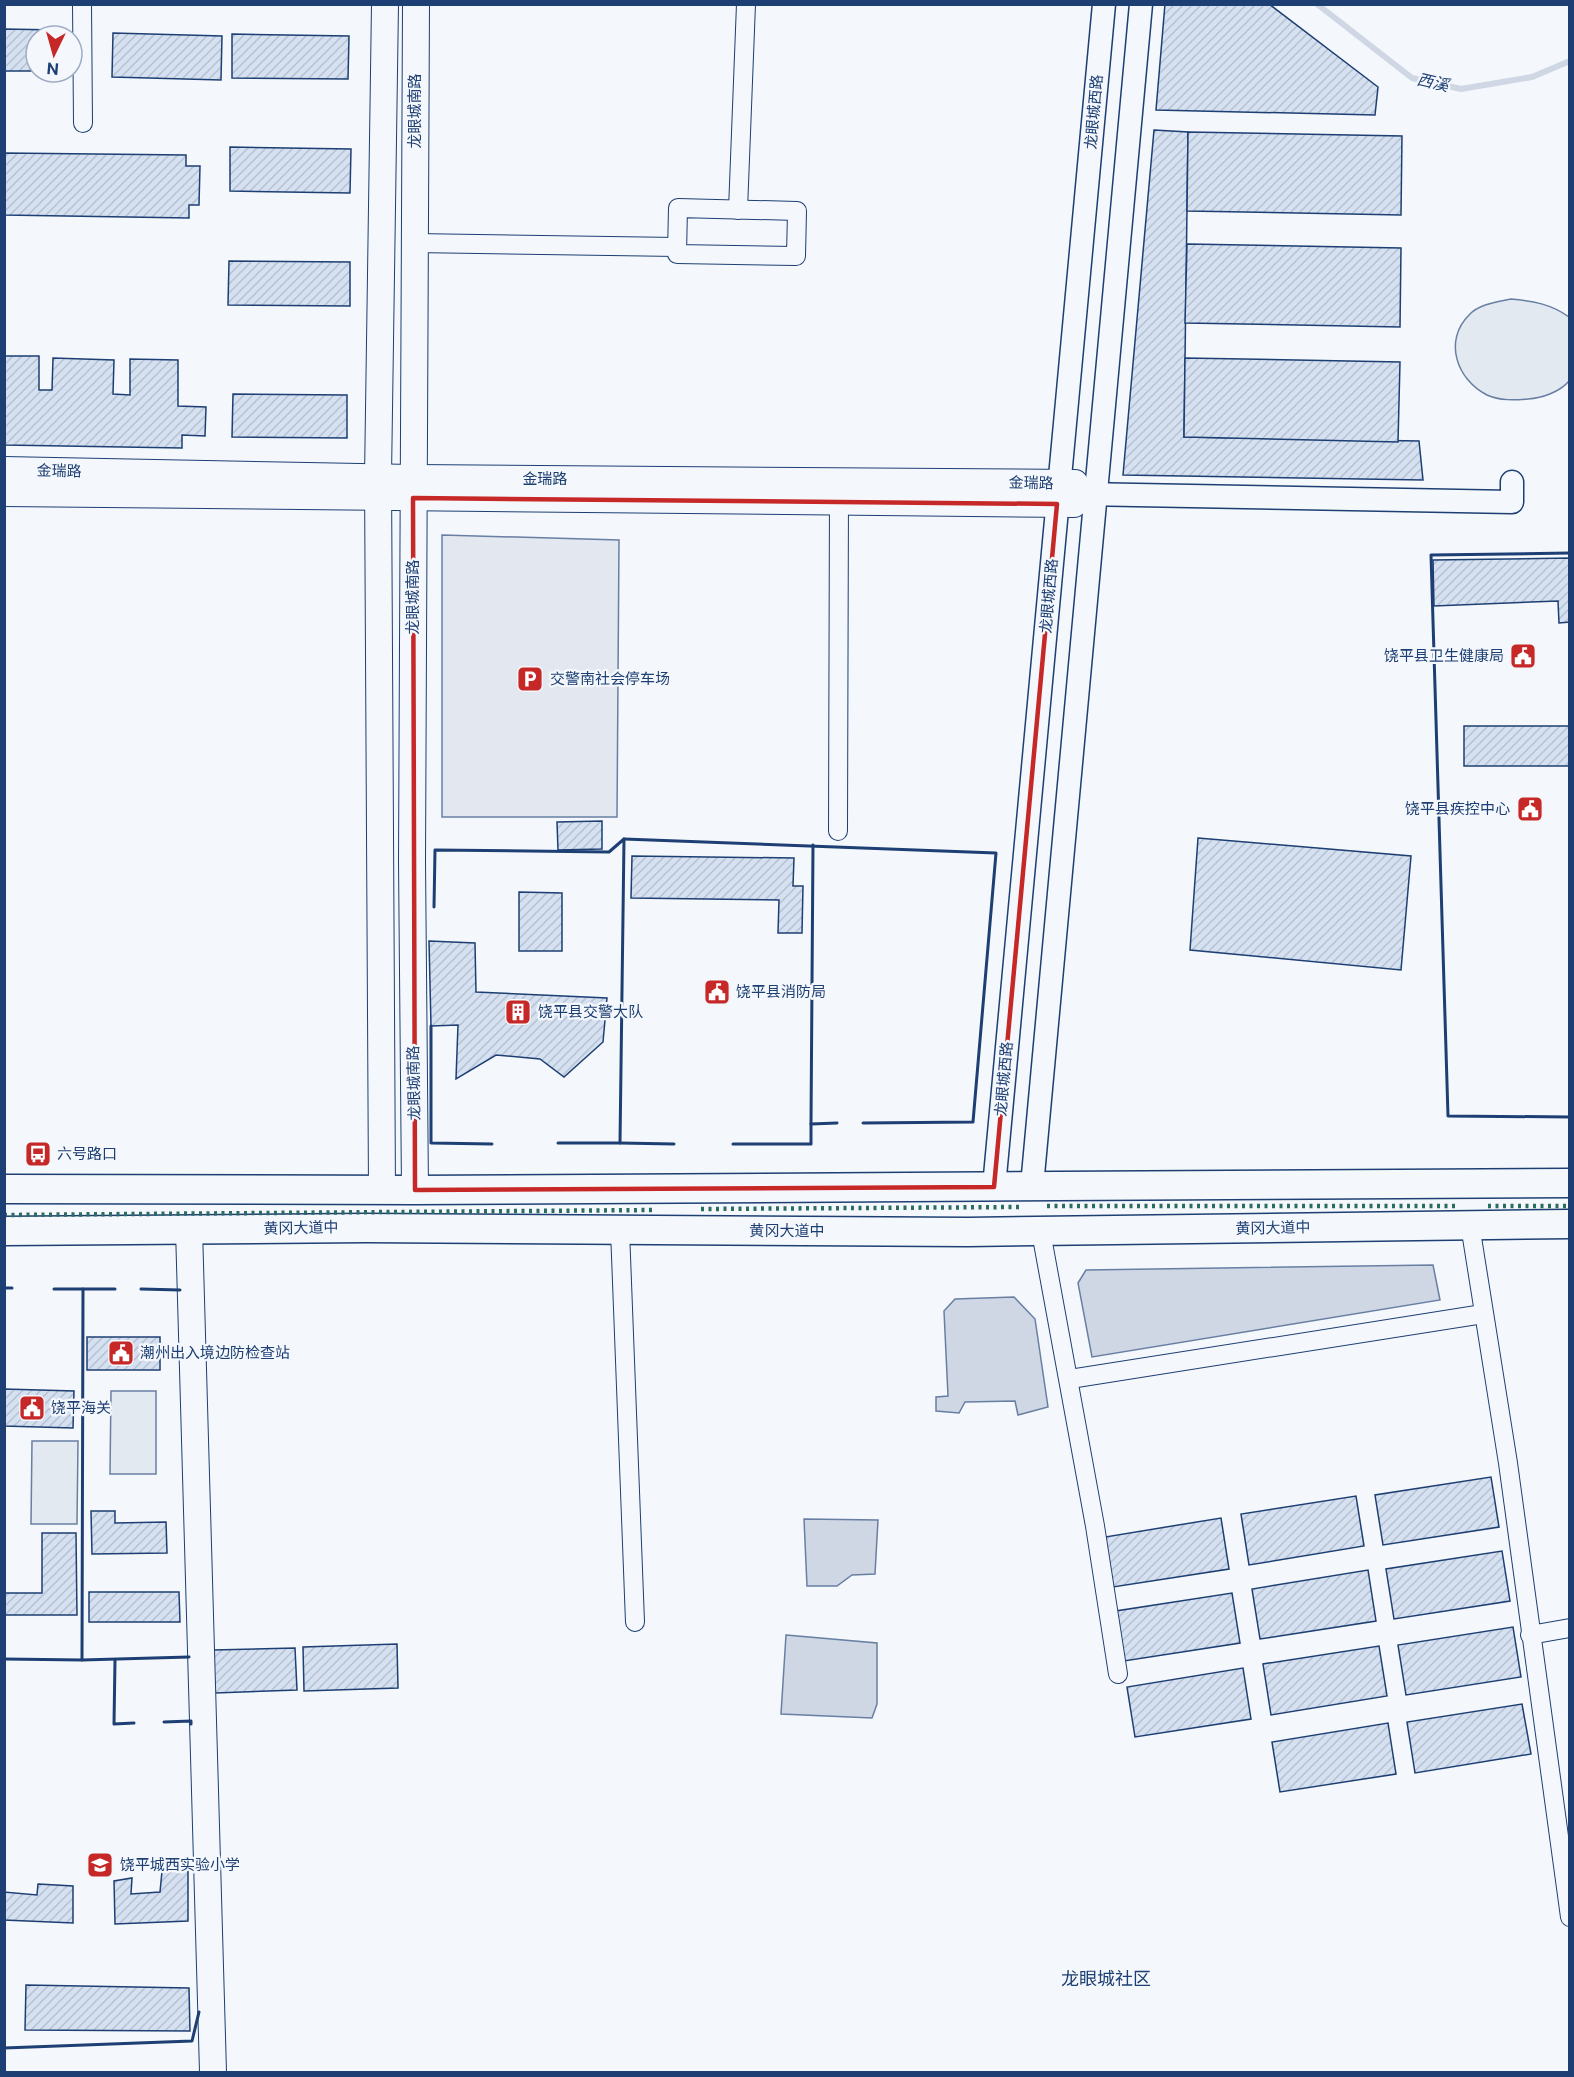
<svg xmlns="http://www.w3.org/2000/svg" width="1574" height="2077" viewBox="0 0 1574 2077" font-family="'Public Sans','Noto Sans SC',sans-serif">
	<style>
		.grass { fill: #e3e9f0; stroke: #687fa3; stroke-width: 1.5 }
		.parking { fill: #e3e8f0; stroke: #687fa3; stroke-width: 1.5 }
		.water { fill: #cfd7e4; stroke: #687fa3; stroke-width: 1.5 }
		.lines { fill: none; stroke-linecap: round; stroke-linejoin: round }
		.stream { stroke: #cfd7e4; stroke-width: 6 }
		.building { fill: url(#building-hatch); stroke: #1d3f73; stroke-width: 1.5 }
		.minor-casing { stroke: #1d3f73; stroke-width: 20 }
		.tertiary-casing { stroke: #1d3f73; stroke-width: 25 }
		.secondary-casing { stroke: #1d3f73; stroke-width: 28 }
		.primary-casing { stroke: #1d3f73; stroke-width: 31 }
		.minor { stroke: #f4f7fb; stroke-width: 18 }
		.tertiary { stroke: #f4f7fb; stroke-width: 22 }
		.secondary { stroke: #f4f7fb; stroke-width: 26 }
		.primary { stroke: #f4f7fb; stroke-width: 28 }
		.hedge { stroke: #2c6c60; stroke-width: 4.5; stroke-dasharray: 3 4.5; stroke-linecap: butt }
		.wall { stroke: #1d3f73; stroke-width: 3 }
		.marked { fill: none; stroke: #c62828; stroke-width: 4.5; stroke-linejoin: round }
		.labels { text-anchor: middle; stroke-width: 4.5; stroke-linejoin: round; paint-order: stroke }
		.street-label { font-size: 15px; fill: #1d3f73; stroke: #f4f7fb }
		.poi-label { font-size: 15px; fill: #1d3f73; stroke: #f4f7fb; text-anchor: start }
		.water-label { font-size: 16px; font-style: italic; fill: #1d3f73; stroke: #f4f7fb }
		.quarter-label { font-size: 18px; fill: #1d3f73; stroke: #f4f7fb }
	</style>
	<defs>
		<pattern id="building-hatch" width="6" height="6" patternUnits="userSpaceOnUse" patternTransform="scale(1.5)"><rect width="6" height="6" fill="#d5e0f0"/><path d="M-1 1l2-2M0 6l6-6M5 7l2-2" fill="none" stroke="#b6c1d1"/></pattern>
	</defs>
	<rect width="100%" height="100%" fill="#f4f7fb"/>
	<!-- grass -->
	<g class="grass">
		<path d="M1511 299C1533 301 1551 304 1569 317V381C1560 392 1542 398 1528 399 1515 400 1500 401 1487 395 1457 380 1443 341 1469 315 1479 304 1497 302 1511 299Z"/>
		<polygon points="111,1391 156,1391 156,1474 110,1474"/>
		<polygon points="32,1441 78,1441 77,1524 31,1524"/>
	</g>
	<!-- parking -->
	<polygon class="parking" points="442,535 619,540 617,817 442,817"/>
	<!-- water -->
	<g class="water">
		<polygon points="1433,1265 1440,1300 1092,1357 1078,1283 1086,1270"/>
		<polygon points="1014,1297 1035,1319 1048,1407 1018,1415 1015,1401 965,1402 959,1413 936,1411 936,1397 948,1396 944,1311 955,1299"/>
		<polygon points="804,1519 878,1520 875,1574 852,1575 837,1586 807,1586"/>
		<polygon points="786,1635 877,1643 877,1704 872,1718 781,1714"/>
	</g>
	<g class="lines">
		<!-- stream -->
		<polyline class="stream" points="1317,4 1412,78 1461,89 1532,77 1570,61"/>
	</g>
	<!-- building -->
	<g class="building">
		<polygon points="1165,4 1269,4 1378,87 1375,115 1156,110"/>
		<polygon points="4,29 56,30 56,36 36,36 36,71 4,71"/>
		<polygon points="113,33 222,36 221,80 112,77"/>
		<polygon points="232,34 349,36 348,79 232,78"/>
		<polygon points="1154,130 1188,132 1184,437 1419,441 1423,480 1123,475"/>
		<polygon points="1188,132 1402,136 1401,215 1187,211"/>
		<polygon points="230,147 351,149 350,193 230,191"/>
		<polygon points="4,153 186,155 186,166 200,166 199,205 189,205 189,218 4,215"/>
		<polygon points="1187,244 1401,248 1400,327 1185,323"/>
		<polygon points="229,261 350,262 350,306 228,305"/>
		<polygon points="4,356 39,356 39,390 52,390 53,358 114,360 113,394 130,395 130,359 178,360 178,406 206,407 205,436 182,435 182,448 4,445"/>
		<polygon points="1185,358 1400,362 1398,442 1184,437"/>
		<polygon points="233,394 347,395 347,438 232,437"/>
		<polygon points="1570,558 1570,622 1559,623 1558,601 1434,606 1433,560"/>
		<rect x="1464" y="726" width="106" height="40"/>
		<polygon points="602,821 602,849 558,850 557,822"/>
		<polygon points="1198,838 1411,856 1401,970 1190,950"/>
		<polygon points="632,856 794,858 793,886 803,886 802,933 778,933 779,900 631,898"/>
		<polygon points="519,892 562,893 562,951 519,951"/>
		<polygon points="429,941 475,943 476,992 607,998 603,1042 564,1077 540,1059 496,1055 456,1079 458,1025 431,1026"/>
		<rect x="87" y="1337" width="73" height="33"/>
		<polygon points="4,1389 74,1391 73,1428 4,1426"/>
		<polygon points="1491,1477 1499,1527 1383,1545 1375,1495"/>
		<polygon points="1356,1496 1364,1546 1249,1565 1241,1514"/>
		<polygon points="91,1511 115,1511 115,1523 166,1522 167,1553 92,1554"/>
		<polygon points="1221,1518 1229,1569 1113,1587 1105,1537"/>
		<polygon points="42,1533 76,1533 77,1615 4,1615 4,1593 42,1593"/>
		<polygon points="1502,1551 1510,1601 1394,1619 1386,1569"/>
		<polygon points="1368,1570 1376,1621 1260,1639 1252,1589"/>
		<polygon points="89,1592 179,1592 180,1622 89,1622"/>
		<polygon points="1232,1593 1240,1643 1124,1661 1116,1611"/>
		<polygon points="1513,1627 1521,1677 1406,1695 1398,1645"/>
		<polygon points="397,1644 398,1688 304,1691 303,1647"/>
		<polygon points="1379,1646 1387,1696 1271,1715 1263,1664"/>
		<polygon points="295,1648 297,1690 215,1693 213,1650"/>
		<polygon points="1243,1668 1251,1719 1135,1737 1127,1687"/>
		<polygon points="1522,1704 1531,1754 1415,1773 1407,1722"/>
		<polygon points="1388,1723 1396,1774 1280,1792 1272,1742"/>
		<polygon points="163,1861 188,1861 188,1921 115,1924 114,1881 132,1878 131,1894 160,1892"/>
		<polygon points="38,1884 73,1886 73,1923 4,1920 4,1892 37,1895"/>
		<polygon points="26,1985 189,1988 190,2031 25,2030"/>
	</g>
	<g class="lines">
		<defs>
			<g id="minor">
				<polyline points="82,4 83,123"/>
				<polygon points="678,208 797,211 796,256 677,254"/>
				<polyline points="738,210 746,4"/>
				<polyline points="414,243 677,247"/>
				<polyline points="838,831 839,492"/>
				<polyline points="1470,1225 1508,1463 1570,1917"/>
				<polyline points="620,1230 635,1622"/>
				<polyline points="1041,1232 1095,1526 1118,1674"/>
				<polyline points="1070,1379 1483,1314"/>
				<polyline points="1530,1635 1570,1628"/>
			</g>
			<g id="tertiary">
				<polyline points="1082,494 1512,502 1512,482"/>
				<polyline points="1032,1186 1141,4"/>
				<polyline points="994,1187 1104,4"/>
			</g>
			<g id="secondary">
				<polyline points="4,470 413,478 1075,483 1074,504 4,493"/>
				<polyline points="382,1190 378,477 385,4"/>
				<polyline points="415,1190 412,861 416,4"/>
				<polyline points="189,1229 213,2072"/>
			</g>
			<g id="primary">
				<polyline points="4,1189 415,1190 1570,1183"/>
				<polyline points="4,1231 366,1228 968,1232 1570,1224"/>
			</g>
		</defs>
		<!-- minor casing -->
		<use href="#minor" class="minor-casing"/>
		<!-- tertiary casing -->
		<use href="#tertiary" class="tertiary-casing"/>
		<!-- secondary casing -->
		<use href="#secondary" class="secondary-casing"/>
		<!-- primary casing -->
		<use href="#primary" class="primary-casing"/>
		<!-- minor -->
		<use href="#minor" class="minor"/>
		<!-- tertiary -->
		<use href="#tertiary" class="tertiary"/>
		<!-- secondary -->
		<use href="#secondary" class="secondary"/>
		<!-- primary -->
		<use href="#primary" class="primary"/>
		<!-- hedge -->
		<g class="hedge">
			<polyline points="1047,1206 1458,1206"/>
			<polyline points="1488,1206 1570,1206"/>
			<polyline points="701,1209 1020,1207"/>
			<polyline points="4,1215 654,1210"/>
		</g>
		<!-- wall -->
		<g class="wall">
			<polyline points="1570,553 1431,555 1448,1116 1570,1117"/>
			<polyline points="624,839 996,853 973,1122 863,1123"/>
			<polyline points="434,907 435,850 609,852 624,839 620,1143 558,1143"/>
			<polyline points="431,1026 431,1143 492,1144"/>
			<polyline points="811,1124 813,845"/>
			<polyline points="620,1143 674,1144"/>
			<polyline points="733,1144 811,1144 811,1124 837,1123"/>
			<polyline points="4,1288 12,1288"/>
			<polyline points="54,1289 83,1289"/>
			<polyline points="115,1289 83,1289 82,1660 189,1657"/>
			<polyline points="141,1289 180,1290"/>
			<polyline points="4,1659 82,1660"/>
			<polyline points="115,1660 114,1724 134,1723"/>
			<polyline points="164,1722 191,1721 191,1724"/>
			<polyline points="4,2048 192,2041 199,2012"/>
		</g>
	</g>
	<!-- marked area -->
	<path class="marked" d="M413 498 1057 504 994 1187 415 1190Z"/>
	<!-- icons -->
	<defs>
		<symbol id="civic-square" viewBox="-11 -11 22 22"><rect x="-9" y="-9" width="18" height="18" rx="4" fill="#c62828" stroke="#f4f7fb"/><path d="M-.6-6.5H3V-4.5H.6V-3L4-1V1h2V6H-6V1h2V-1L-.6-3ZM-1.2 2.5V6h2.4V2.5Z" fill="#fff"/></symbol>
		<symbol id="parking-square" viewBox="-11 -11 22 22"><rect x="-9" y="-9" width="18" height="18" rx="4" fill="#c62828" stroke="#f4f7fb"/><path d="M-3.5-5.5H1a3.5 3.5 0 0 1 0 7H-1V5.5H-3.5ZM-1-3.4V-.6H.8a1.4 1.4 0 0 0 0-2.8Z" fill="#fff"/></symbol>
		<symbol id="building-square" viewBox="-11 -11 22 22"><rect x="-9" y="-9" width="18" height="18" rx="4" fill="#c62828" stroke="#f4f7fb"/><path d="M-4-6H4V6H1V3H-1V6H-4ZM-2.5-4.3h1.7v1.8h-1.7ZM.8-4.3h1.7v1.8H.8ZM-2.5-1h1.7V.8h-1.7ZM.8-1h1.7V.8H.8Z" fill="#fff"/></symbol>
		<symbol id="bus-square" viewBox="-11 -11 22 22"><rect x="-9" y="-9" width="18" height="18" rx="4" fill="#c62828" stroke="#f4f7fb"/><path d="M-5-6H5V4H4V6H2V4H-2V6H-4V4H-5ZM-3.5-4V0h7V-4ZM-3.5 1.2v1.5H-2V1.2ZM2 1.2v1.5H3.5V1.2Z" fill="#fff"/></symbol>
		<symbol id="school-square" viewBox="-11 -11 22 22"><rect x="-9" y="-9" width="18" height="18" rx="4" fill="#c62828" stroke="#f4f7fb"/><path d="M0-5L7-2L0 1L-7-2ZM-4 1L0 2.5L4 1V4Q0 6-4 4Z" fill="#fff"/></symbol>
	</defs>
	<g fill-rule="evenodd">
		<use href="#civic-square" x="1508" y="641" width="30" height="30"/>
		<use href="#parking-square" x="515" y="664" width="30" height="30"/>
		<use href="#civic-square" x="1515" y="794" width="30" height="30"/>
		<use href="#civic-square" x="702" y="977" width="30" height="30"/>
		<use href="#building-square" x="503" y="997" width="30" height="30"/>
		<use href="#bus-square" x="23" y="1139" width="30" height="30"/>
		<use href="#civic-square" x="106" y="1338" width="30" height="30"/>
		<use href="#civic-square" x="17" y="1393" width="30" height="30"/>
		<use href="#school-square" x="85" y="1850" width="30" height="30"/>
	</g>
	<g class="labels">
		<!-- street labels -->
		<g class="street-label">
			<text transform="translate(415 111) rotate(-90)" y="5">龙眼城南路</text>
			<text transform="translate(1094 112) rotate(-85)" y="5">龙眼城西路</text>
			<text transform="translate(59 471) rotate(1)" y="5">金瑞路</text>
			<text x="545" y="484">金瑞路</text>
			<text transform="translate(1031 483) rotate(1)" y="5">金瑞路</text>
			<text transform="translate(1049 596) rotate(-85)" y="5">龙眼城西路</text>
			<text transform="translate(413 597) rotate(-90)" y="5">龙眼城南路</text>
			<text transform="translate(1004 1079) rotate(-85)" y="5">龙眼城西路</text>
			<text transform="translate(414 1083) rotate(-91)" y="5">龙眼城南路</text>
			<text transform="translate(301 1228) rotate(-1)" y="5">黄冈大道中</text>
			<text transform="translate(1273 1228) rotate(-1)" y="5">黄冈大道中</text>
			<text x="787" y="1236">黄冈大道中</text>
		</g>
		<!-- poi labels -->
		<g class="poi-label">
			<text x="1504" y="661" text-anchor="end">饶平县卫生健康局</text>
			<text x="550" y="684">交警南社会停车场</text>
			<text x="1510" y="814" text-anchor="end">饶平县疾控中心</text>
			<text x="736" y="997">饶平县消防局</text>
			<text x="538" y="1017">饶平县交警大队</text>
			<text x="57" y="1159">六号路口</text>
			<text x="140" y="1358">潮州出入境边防检查站</text>
			<text x="51" y="1413">饶平海关</text>
			<text x="120" y="1870">饶平城西实验小学</text>
		</g>
		<!-- water labels -->
		<g class="water-label">
			<text transform="translate(1433 82) rotate(13)" y="6">西溪</text>
		</g>
		<!-- quarter labels -->
		<g class="quarter-label">
			<text x="1106" y="1985">龙眼城社区</text>
		</g>
	</g>
	<!-- border -->
	<rect width="1574" height="2077" fill="none" stroke="#1d3f73" stroke-width="12"/>
	<!-- north arrow -->
	<g transform="translate(54 54) rotate(185)"><circle r="28" fill="#f4f7fb" stroke="#9eadc5" stroke-width="1.5"/>
	<path d="M0-4.5L10 22L0 15L-10 22Z" fill="#c62828"/>
	<text y="-9" font-size="16" font-weight="bold" text-anchor="middle" fill="#1d3f73">N</text>
	</g>
</svg>
